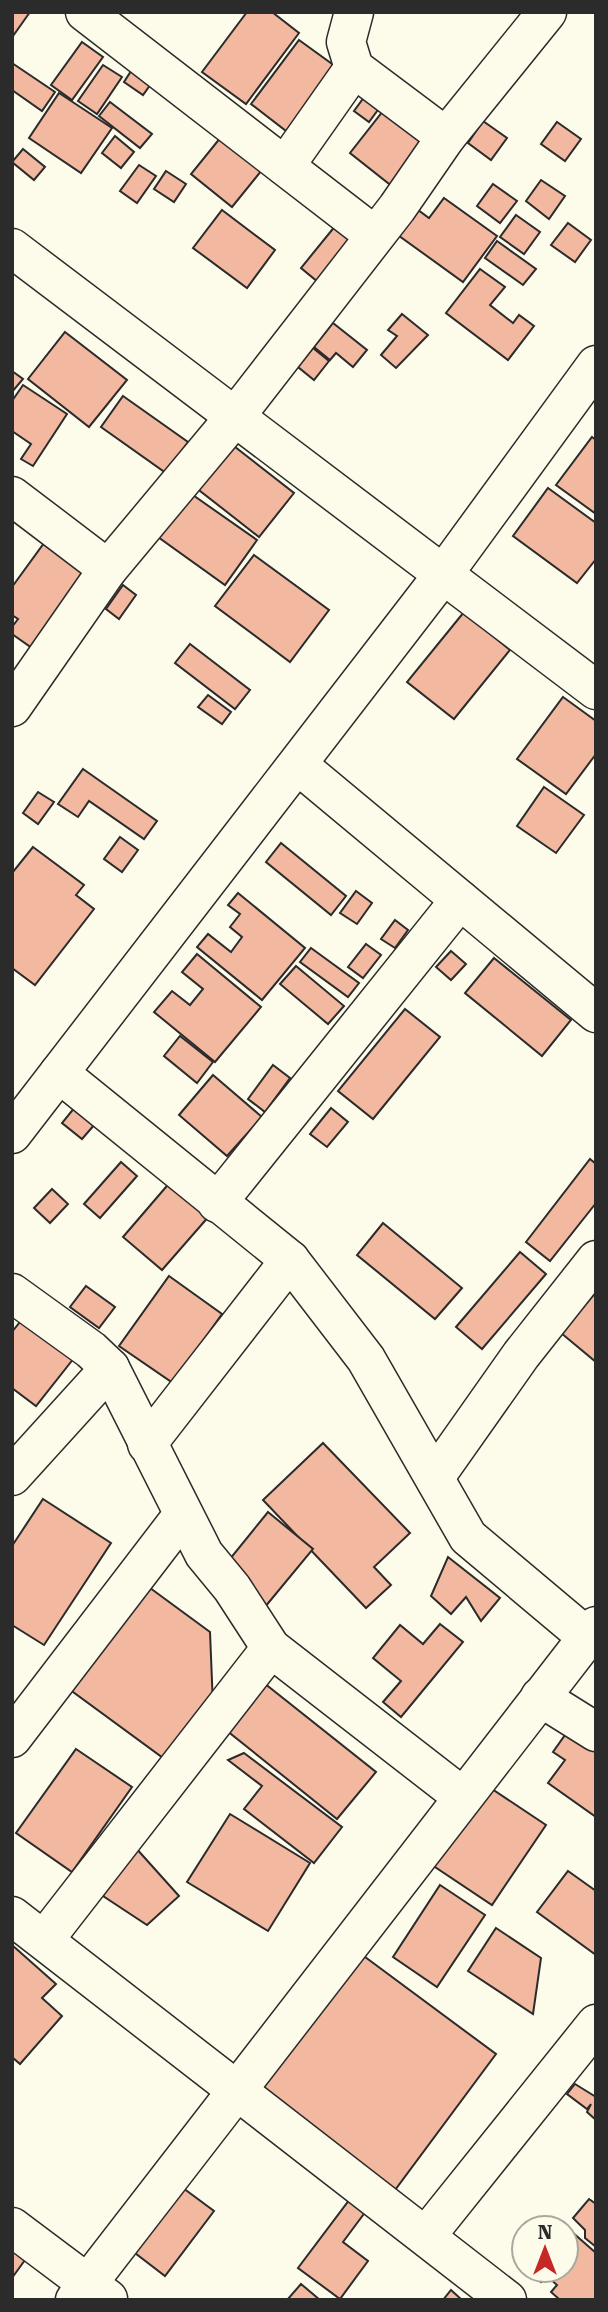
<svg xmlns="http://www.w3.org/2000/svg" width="608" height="2312" viewBox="0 0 608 2312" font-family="'Roboto Serif',serif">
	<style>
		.building { fill: #f2b8a0; stroke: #2b2b2b; stroke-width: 2 }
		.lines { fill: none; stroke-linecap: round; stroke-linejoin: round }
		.minor-casing { stroke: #2b2b2b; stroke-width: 41 }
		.minor { stroke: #fdfbea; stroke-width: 38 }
	</style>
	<rect width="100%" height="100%" fill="#fdfbea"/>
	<!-- building -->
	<g class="building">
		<polygon points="12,12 30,12 13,36 12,36"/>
		<polygon points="247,12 272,12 299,33 246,104 202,72"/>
		<polygon points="299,40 339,69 290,134 251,104"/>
		<polygon points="82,42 103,57 72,100 51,85"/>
		<polygon points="12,63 55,92 42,111 12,90"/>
		<polygon points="103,65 122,77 97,114 78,101"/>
		<polygon points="133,68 153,81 143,95 124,82"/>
		<polygon points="59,93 112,128 81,173 29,138"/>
		<polygon points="365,96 380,107 369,122 354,111"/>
		<polygon points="110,102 152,134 140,148 99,116"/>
		<polygon points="387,106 430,139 393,187 350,153"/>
		<polygon points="483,121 507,138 491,160 468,143"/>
		<polygon points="557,122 581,139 565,161 541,144"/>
		<polygon points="115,136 134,152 121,168 102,153"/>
		<polygon points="221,137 262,170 232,207 191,174"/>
		<polygon points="23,149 45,167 34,180 12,162"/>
		<polygon points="139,165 156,176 137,203 120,191"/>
		<polygon points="166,171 186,184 174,202 154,189"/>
		<polygon points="541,180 565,196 549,219 526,201"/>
		<polygon points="493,184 517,201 500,223 477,206"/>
		<polygon points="444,198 497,236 463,282 395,233 414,207 429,218"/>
		<polygon points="222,210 275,250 247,288 193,248"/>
		<polygon points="516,215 540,232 524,254 500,237"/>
		<polygon points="568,223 591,240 575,262 551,245"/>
		<polygon points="336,225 353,239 318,282 301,268"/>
		<polygon points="497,241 536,269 523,285 485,258"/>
		<polygon points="480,269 505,287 490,305 513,323 519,315 534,326 508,360 446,313"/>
		<polygon points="402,314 428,335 396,368 381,355 397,336 388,330"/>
		<polygon points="333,323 367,350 353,367 336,353 330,360 314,347"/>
		<polygon points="65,332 127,380 89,427 28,379"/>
		<polygon points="313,348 329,361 314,380 298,367"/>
		<polygon points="12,371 23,379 12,392"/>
		<polygon points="23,385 67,414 33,466 21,459 31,444 12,431 12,401"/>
		<polygon points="123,396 188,442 166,473 101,427"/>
		<polygon points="592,437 596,440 596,514 556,485"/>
		<polygon points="230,443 294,493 259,537 195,487"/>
		<polygon points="548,488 596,523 596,559 577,583 513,536"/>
		<polygon points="190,493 257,540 225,585 158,537"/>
		<polygon points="47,539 89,570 32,648 12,634 12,627 18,619 12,615 12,587"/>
		<polygon points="254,555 329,610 290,662 215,606"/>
		<polygon points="123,585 136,595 119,619 106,609"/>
		<polygon points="464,612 510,650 454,719 407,682"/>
		<polygon points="190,644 250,690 235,709 175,663"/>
		<polygon points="208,695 231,712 222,724 198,707"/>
		<polygon points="563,697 596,721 596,754 566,794 517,759"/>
		<polygon points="83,769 157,821 144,839 89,801 78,817 58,804"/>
		<polygon points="544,787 584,815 556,853 517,826"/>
		<polygon points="38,792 54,802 38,824 23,813"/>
		<polygon points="120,837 138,850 122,872 104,859"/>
		<polygon points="281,843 346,896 331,915 266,862"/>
		<polygon points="33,847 84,885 76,895 94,909 35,985 12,968 12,873"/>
		<polygon points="356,891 372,903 357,924 340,913"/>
		<polygon points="238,893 305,948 262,1000 197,947 208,934 231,952 242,937 230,927 240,914 228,905"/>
		<polygon points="395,920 408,930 395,948 381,939"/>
		<polygon points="366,944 381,955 363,978 348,967"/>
		<polygon points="311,948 359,983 348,997 300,962"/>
		<polygon points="451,951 466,964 451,980 436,967"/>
		<polygon points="197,954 261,1007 215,1062 154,1012 172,991 190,1005 203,989 182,972"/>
		<polygon points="494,958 571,1020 542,1056 465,993"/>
		<polygon points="296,966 344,1006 328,1024 280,984"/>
		<polygon points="405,1009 440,1037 373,1119 338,1091"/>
		<polygon points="180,1036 213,1062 197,1083 164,1056"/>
		<polygon points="273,1065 290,1078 265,1112 248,1099"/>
		<polygon points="213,1075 262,1117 227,1156 179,1115"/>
		<polygon points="75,1107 95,1124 82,1139 62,1123"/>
		<polygon points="331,1108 348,1122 327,1147 310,1134"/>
		<polygon points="590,1159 596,1164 596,1203 550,1261 526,1242"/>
		<polygon points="121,1162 137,1176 100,1218 84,1204"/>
		<polygon points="178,1173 217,1207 162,1270 123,1237"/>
		<polygon points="52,1189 68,1204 50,1223 34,1208"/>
		<polygon points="383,1223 462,1288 435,1319 357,1255"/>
		<polygon points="520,1252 546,1274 482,1349 456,1327"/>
		<polygon points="169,1276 222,1314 173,1383 119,1346"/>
		<polygon points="86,1286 115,1307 99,1328 70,1307"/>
		<polygon points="596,1292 596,1362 561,1333"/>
		<polygon points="27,1313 78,1353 36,1406 12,1388 12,1332"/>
		<polygon points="323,1443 410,1533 374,1567 391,1585 366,1608 263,1500"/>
		<polygon points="43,1499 111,1543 44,1645 12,1625 12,1546"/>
		<polygon points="268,1512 313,1549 260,1613 225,1565"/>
		<polygon points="448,1557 500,1598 481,1621 466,1597 451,1614 431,1596"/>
		<polygon points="146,1585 210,1632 213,1706 170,1763 69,1689"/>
		<polygon points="440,1624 463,1642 401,1717 383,1702 401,1681 373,1658 400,1625 423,1644"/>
		<polygon points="259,1679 376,1772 337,1819 221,1726"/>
		<polygon points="570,1728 596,1747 596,1817 548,1783 565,1760 553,1752"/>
		<polygon points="76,1749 132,1787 72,1872 16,1833"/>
		<polygon points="244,1753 342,1827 314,1863 244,1809 262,1786 228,1760"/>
		<polygon points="483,1783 546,1825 492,1905 429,1863"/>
		<polygon points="230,1814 310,1863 268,1931 187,1882"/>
		<polygon points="135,1847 179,1896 147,1925 103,1896"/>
		<polygon points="568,1871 596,1891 596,1955 537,1912"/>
		<polygon points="440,1885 485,1915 437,1987 393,1957"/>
		<polygon points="496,1928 541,1958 533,2014 468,1971"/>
		<polygon points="12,1945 56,1984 42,1998 62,2016 20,2064 12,2057"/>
		<polygon points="357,1951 496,2054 395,2190 255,2087"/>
		<polygon points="575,2084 596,2097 596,2120 587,2112 591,2104 587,2109 567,2094"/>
		<polygon points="183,2188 214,2211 165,2276 135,2253"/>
		<polygon points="353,2195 369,2207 343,2242 368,2261 340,2299 298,2268"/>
		<polygon points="589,2199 596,2204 596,2247 585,2238 585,2230 573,2218"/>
		<polygon points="564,2225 596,2253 596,2300 560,2300 551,2292 557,2285 549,2278 556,2270 566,2270 566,2228 561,2228"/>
		<polygon points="12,2240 30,2253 12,2278"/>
		<polygon points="528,2270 552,2270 541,2282"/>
		<polygon points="301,2284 320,2300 287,2300"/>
		<polygon points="451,2290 462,2300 443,2300"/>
	</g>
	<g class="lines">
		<defs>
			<g id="minor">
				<polyline points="85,12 374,235"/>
				<polyline points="354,12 346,42 354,68 446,137"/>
				<polyline points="285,166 354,68"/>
				<polyline points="12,248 596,690"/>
				<polyline points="12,496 108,569"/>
				<polyline points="12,707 108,569 234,418 397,208 446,137 547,12"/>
				<polyline points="298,765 596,1013"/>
				<polyline points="59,1073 290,1260 366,1359 468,1537 587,1637"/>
				<polyline points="12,1134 442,576 596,365"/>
				<polyline points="217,1203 460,900"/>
				<polyline points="12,1293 91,1350 110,1368 204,1554 232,1588 271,1648 463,1797"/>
				<polyline points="147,1444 290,1260"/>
				<polyline points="12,1476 110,1368"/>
				<polyline points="435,1477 521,1355 596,1260"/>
				<polyline points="540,1697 596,1732"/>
				<polyline points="12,1738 182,1516"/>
				<polyline points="12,1916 507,2300"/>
				<polyline points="44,1940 271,1648"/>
				<polyline points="12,2227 108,2299"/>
				<polyline points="426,2236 596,2024"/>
				<polyline points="75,2300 596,1626"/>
			</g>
		</defs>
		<!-- minor casing -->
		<use href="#minor" class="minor-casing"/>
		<!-- minor -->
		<use href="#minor" class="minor"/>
	</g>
	<!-- border -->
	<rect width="608" height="2312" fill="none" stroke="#2b2b2b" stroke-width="28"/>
	<!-- north arrow -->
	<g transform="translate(545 2249)"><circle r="33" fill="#fdfbea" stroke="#a9a89e" stroke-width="2"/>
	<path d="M0-5L12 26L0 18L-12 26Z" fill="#c62828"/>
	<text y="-10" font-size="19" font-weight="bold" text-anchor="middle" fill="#2b2b2b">N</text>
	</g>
</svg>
